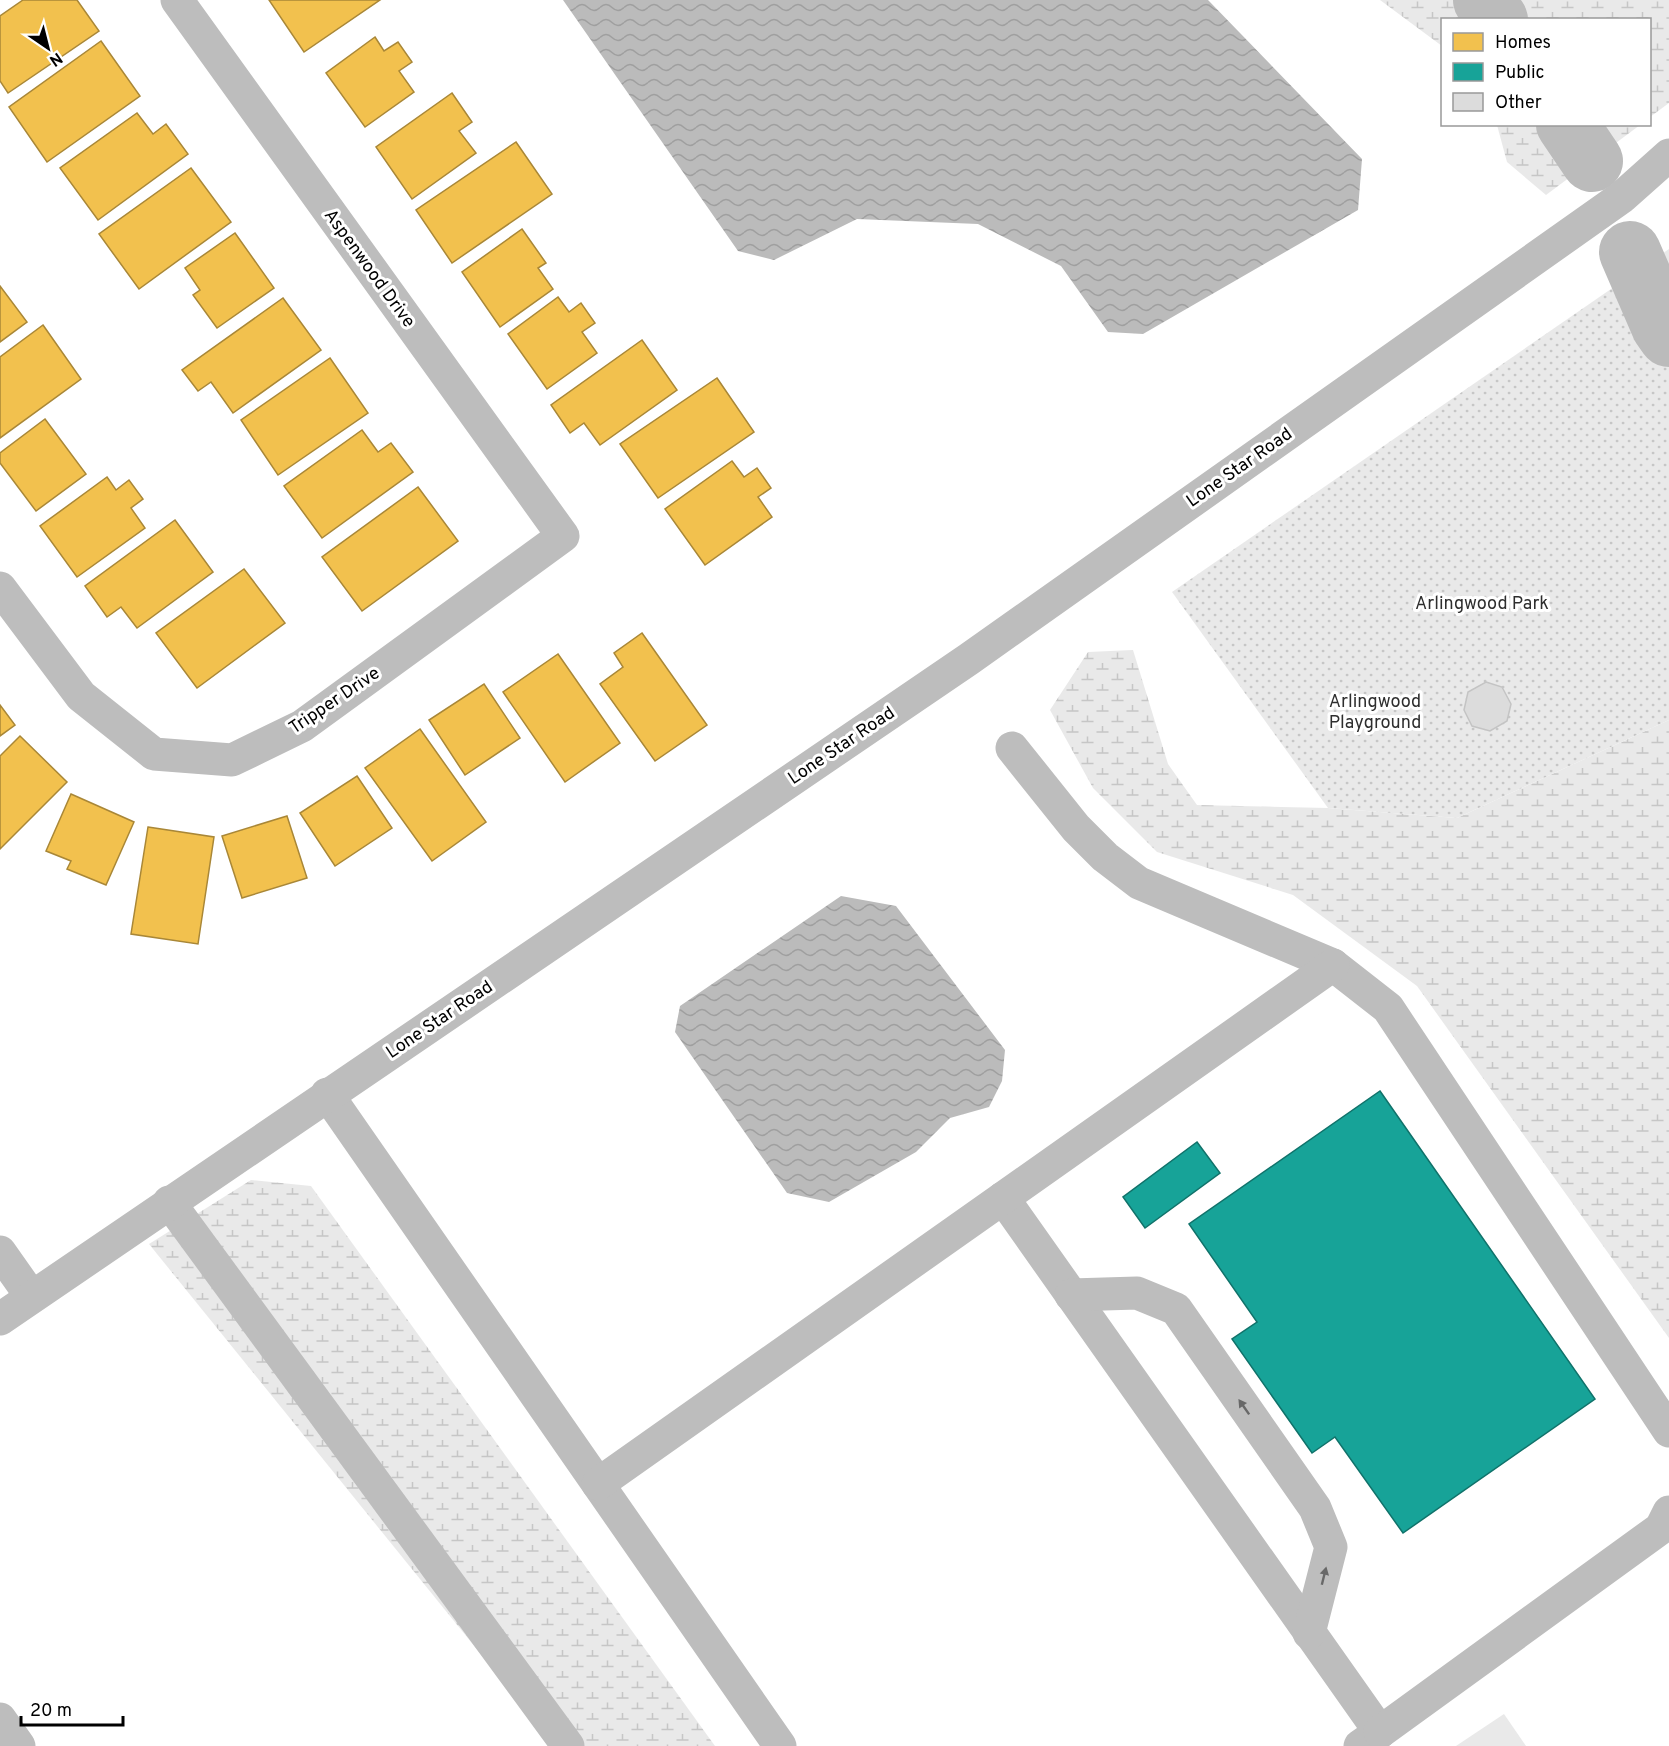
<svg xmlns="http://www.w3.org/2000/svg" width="1669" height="1746" viewBox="0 0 1669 1746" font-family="Overpass,sans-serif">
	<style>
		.grass { fill: #e9e9e9 }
		.wetland { fill: url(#wetland-marsh) }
		.park { fill: url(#park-dots) }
		.water { fill: url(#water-waves) }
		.homes { fill: #f2c14e; stroke: #a98737; stroke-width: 1.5 }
		.public { fill: #17a398; stroke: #10726a; stroke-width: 1.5 }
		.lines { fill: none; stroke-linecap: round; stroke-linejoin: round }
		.river { stroke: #bbb; stroke-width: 62 }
		.building { fill: #dcdcdc; stroke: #c4c4c4; stroke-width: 1.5 }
		.minor { stroke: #bdbdbd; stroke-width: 33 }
		.oneway { fill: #686868 }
		.labels { text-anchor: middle; stroke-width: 6; stroke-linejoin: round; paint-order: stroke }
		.street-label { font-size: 18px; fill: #000; stroke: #fff }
		.park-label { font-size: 18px; fill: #2e2e2e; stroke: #fff }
	</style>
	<defs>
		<pattern id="wetland-marsh" width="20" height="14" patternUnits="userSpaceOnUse" patternTransform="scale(1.5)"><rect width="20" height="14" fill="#e9e9e9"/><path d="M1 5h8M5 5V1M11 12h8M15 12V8" fill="none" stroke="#c6c6c6"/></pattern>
		<pattern id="park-dots" width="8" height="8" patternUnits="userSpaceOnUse" patternTransform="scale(1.5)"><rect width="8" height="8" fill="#e9e9e9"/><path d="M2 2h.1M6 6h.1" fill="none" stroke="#c6c6c6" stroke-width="1.8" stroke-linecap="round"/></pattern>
		<pattern id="water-waves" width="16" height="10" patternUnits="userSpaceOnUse" patternTransform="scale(1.5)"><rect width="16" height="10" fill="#bbb"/><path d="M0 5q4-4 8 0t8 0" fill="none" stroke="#9f9f9f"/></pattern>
	</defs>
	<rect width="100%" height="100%" fill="#fff"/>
	<!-- grass -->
	<polygon class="grass" points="1504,1714 1526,1746 1456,1746"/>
	<!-- wetland -->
	<g class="wetland">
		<polygon points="1380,0 1669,0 1669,103 1650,117 1650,20 1442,20 1442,46"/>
		<polygon points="1497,125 1497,124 1640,125 1546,195 1507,162"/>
		<polygon points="1133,650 1168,764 1197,805 1328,808 1457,818 1669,720 1669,1338 1417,986 1293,895 1157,852 1093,788 1050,710 1088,652"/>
		<polygon points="251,1180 311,1186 715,1746 555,1746 149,1244"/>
	</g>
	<!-- park -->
	<polygon class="park" points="1669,249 1669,720 1457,818 1328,808 1172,592"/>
	<!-- water -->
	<g class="water">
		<polygon points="563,0 1208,0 1362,159 1358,210 1143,334 1108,332 1061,266 978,224 857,219 774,260 738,251"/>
		<polygon points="841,896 896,906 1005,1050 1002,1081 989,1107 950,1118 916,1152 829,1202 787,1193 675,1032 680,1006"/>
	</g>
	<!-- homes -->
	<g class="homes">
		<polygon points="23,0 77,0 99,31 8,93 0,81 0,16"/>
		<polygon points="269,0 380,0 304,52"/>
		<polygon points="375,37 384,51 398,42 412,62 399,71 414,92 365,127 326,73"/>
		<polygon points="101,41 140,96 47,162 9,107"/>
		<polygon points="452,93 472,122 459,131 476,153 412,199 376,147"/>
		<polygon points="137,113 153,134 166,124 188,154 98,220 60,168"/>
		<polygon points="516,142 552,194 452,263 416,210"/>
		<polygon points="191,168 231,222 139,289 99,234"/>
		<polygon points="522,229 546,263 538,268 553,289 500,327 462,272"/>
		<polygon points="235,233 274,288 217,328 193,295 200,290 185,268"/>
		<polygon points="0,286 27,322 0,342"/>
		<polygon points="558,297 569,312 581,303 595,323 582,332 597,353 547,389 508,334"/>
		<polygon points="283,298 321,350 233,413 211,382 198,391 182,370"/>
		<polygon points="43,325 81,379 0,438 0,357"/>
		<polygon points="642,340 677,390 600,445 584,423 570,433 551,405"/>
		<polygon points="330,358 368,413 278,475 241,420"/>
		<polygon points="717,378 754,432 658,498 620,444"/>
		<polygon points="45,419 86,474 36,511 0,463 0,453"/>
		<polygon points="362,430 378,452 391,443 413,472 322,538 284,486"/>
		<polygon points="732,461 744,477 757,468 771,488 758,497 772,517 705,565 665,509"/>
		<polygon points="107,477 116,490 129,480 143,499 131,508 145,528 77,577 40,526"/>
		<polygon points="418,487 458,541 362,611 322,557"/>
		<polygon points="175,520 213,572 137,628 121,607 107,617 85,586"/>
		<polygon points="244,569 285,623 197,688 156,633"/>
		<polygon points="642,633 707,725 655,761 600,684 623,667 614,653"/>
		<polygon points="558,654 620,743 565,782 503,692"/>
		<polygon points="484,684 520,738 465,775 429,720"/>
		<polygon points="0,705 15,725 0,736"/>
		<polygon points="420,729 486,822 432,861 365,768"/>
		<polygon points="20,736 67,782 0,849 0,756"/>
		<polygon points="357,776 392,828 335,866 300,813"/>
		<polygon points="71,794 134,822 106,885 67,869 71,861 46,851"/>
		<polygon points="287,816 307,878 242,898 222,836"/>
		<polygon points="148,827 214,837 198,944 131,934"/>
	</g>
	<!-- public -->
	<g class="public">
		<polygon points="1380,1091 1595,1399 1403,1533 1335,1437 1312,1453 1232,1339 1257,1322 1189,1224"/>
		<polygon points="1197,1142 1220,1173 1145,1228 1123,1197"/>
	</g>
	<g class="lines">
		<!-- river -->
		<g class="river">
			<polyline points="1484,0 1497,20"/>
			<polyline points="1567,124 1592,161"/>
			<polyline points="1630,252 1662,326 1669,336"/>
		</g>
	</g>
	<!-- building -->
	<polygon class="building" points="1486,682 1502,687 1511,704 1507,721 1490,731 1472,726 1464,710 1468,692"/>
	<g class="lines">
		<!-- minor -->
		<g class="minor">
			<polyline points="0,588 81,696 154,754 232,760 302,726 563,536 177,0"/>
			<polyline points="1012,748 1076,828 1105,857 1139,883 1333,965 1388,1008 1669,1431"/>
			<polyline points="327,1094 780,1746"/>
			<polyline points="1003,1198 1380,1732 1360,1746"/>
			<polyline points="169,1202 568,1746"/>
			<polyline points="0,1252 31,1296"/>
			<polyline points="1071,1295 1137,1293 1176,1309 1315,1508 1331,1547 1309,1633"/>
			<polyline points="0,1319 969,659 1622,197 1669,155"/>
			<polyline points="598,1484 1333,965"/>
			<polyline points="0,1719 19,1746"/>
			<polyline points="1380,1732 1661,1528 1669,1512"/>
		</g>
	</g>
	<!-- one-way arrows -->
	<defs><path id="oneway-solid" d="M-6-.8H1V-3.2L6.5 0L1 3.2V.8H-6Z" transform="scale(1.5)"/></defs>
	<g class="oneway">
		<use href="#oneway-solid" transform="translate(1244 1407) rotate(-125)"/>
		<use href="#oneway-solid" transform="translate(1324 1576) rotate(-76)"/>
	</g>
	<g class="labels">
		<!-- street labels -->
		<g class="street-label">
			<text transform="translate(370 268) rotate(54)" y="6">Aspenwood Drive</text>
			<text transform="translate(1239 467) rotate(-35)" y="6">Lone Star Road</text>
			<text transform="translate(334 700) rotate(-34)" y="6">Tripper Drive</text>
			<text transform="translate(841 745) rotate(-34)" y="6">Lone Star Road</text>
			<text transform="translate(439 1019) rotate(-34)" y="6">Lone Star Road</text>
		</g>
		<!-- park labels -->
		<g class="park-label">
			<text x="1482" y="609">Arlingwood Park</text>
			<text x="1375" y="707">Arlingwood<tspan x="1375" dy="21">Playground</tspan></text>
		</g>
	</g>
	<!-- legend -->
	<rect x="1441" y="18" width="210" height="108" fill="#ffffff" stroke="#999999" stroke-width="1.5"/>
	<rect x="1453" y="33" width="30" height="18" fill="#f2c14e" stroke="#999999" stroke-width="1.5"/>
	<text x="1495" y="48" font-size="18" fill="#000000">Homes</text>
	<rect x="1453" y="63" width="30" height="18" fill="#17a398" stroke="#999999" stroke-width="1.5"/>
	<text x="1495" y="78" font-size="18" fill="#000000">Public</text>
	<rect x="1453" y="93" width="30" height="18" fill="#dcdcdc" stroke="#999999" stroke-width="1.5"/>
	<text x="1495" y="108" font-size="18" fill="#000000">Other</text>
	<!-- north arrow -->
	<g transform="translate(48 48) rotate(145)" stroke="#ffffff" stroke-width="4.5" paint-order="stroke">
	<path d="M0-4.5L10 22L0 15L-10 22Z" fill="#000000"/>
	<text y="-9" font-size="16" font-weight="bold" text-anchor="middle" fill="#000000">N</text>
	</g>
	<!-- scale -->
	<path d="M21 1716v9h102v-9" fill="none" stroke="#000000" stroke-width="3"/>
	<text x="30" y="1716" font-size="18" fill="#000000" stroke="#ffffff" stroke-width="4.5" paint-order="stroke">20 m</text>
</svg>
